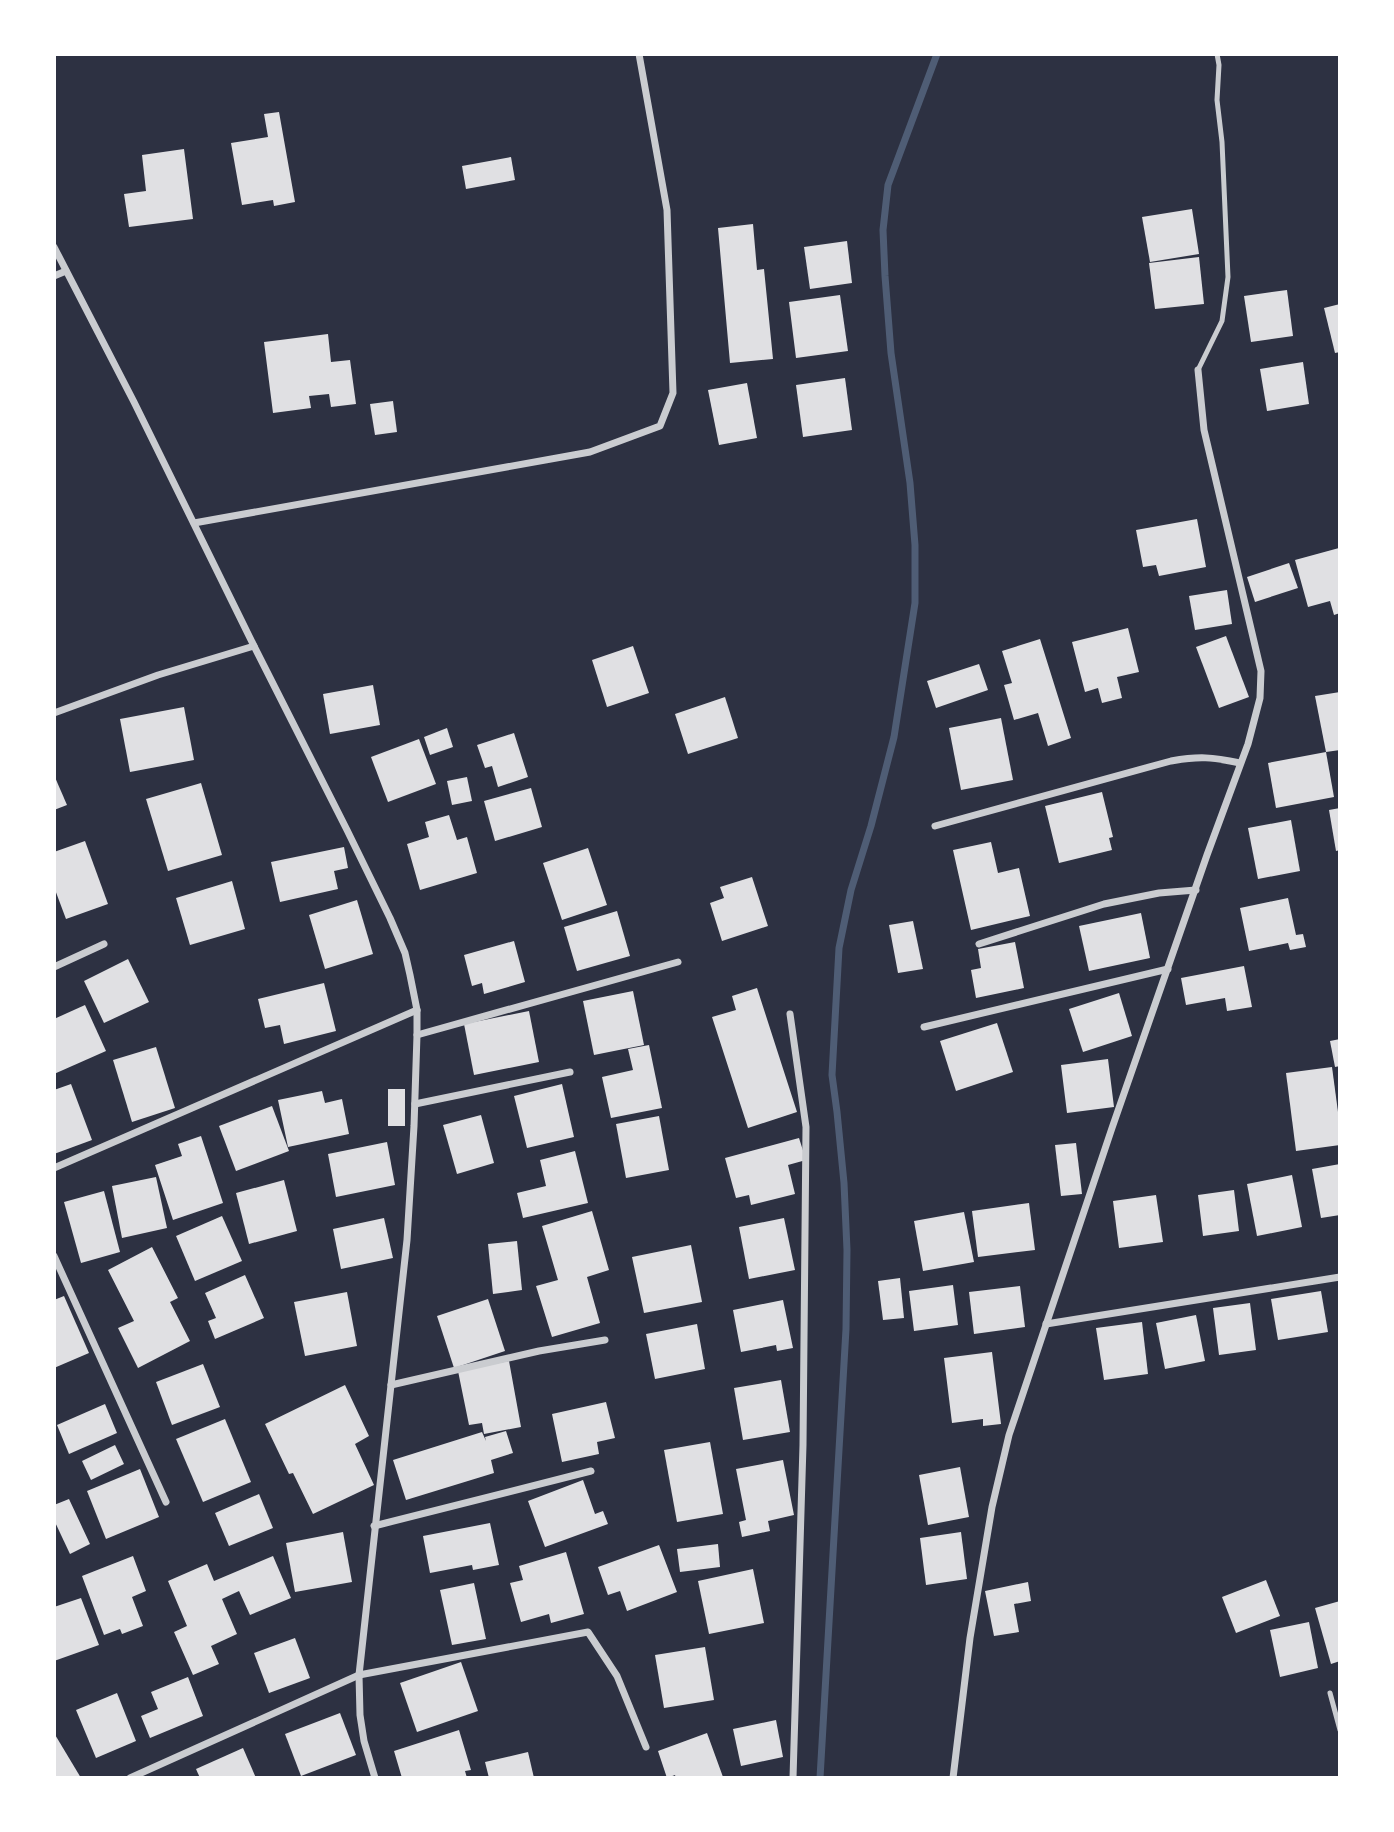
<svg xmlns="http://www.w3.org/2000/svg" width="1394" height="1832" viewBox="0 0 1394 1832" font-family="'Source Serif 4',serif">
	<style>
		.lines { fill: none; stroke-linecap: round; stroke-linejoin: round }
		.stream { stroke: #4f5d75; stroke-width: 7 }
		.building { fill: #e0e0e3 }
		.service { stroke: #caccd0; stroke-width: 5 }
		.minor { stroke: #caccd0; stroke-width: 7 }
	</style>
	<rect width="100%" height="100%" fill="#2d3142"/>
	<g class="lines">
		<!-- stream -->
		<polyline class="stream" points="820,1778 846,1329 847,1250 844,1183 837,1112 832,1075 839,948 851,890 871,826 894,737 915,603 915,545 910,483 891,353 885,276 883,230 888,185 937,54"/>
	</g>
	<!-- building -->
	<g class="building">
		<polygon points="279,112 295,202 274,206 273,200 242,205 231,143 268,137 264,114"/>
		<polygon points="184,149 193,219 129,227 124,194 146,191 142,155"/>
		<polygon points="511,157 515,180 466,189 462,166"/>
		<polygon points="1192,209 1199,254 1150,262 1142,217"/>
		<polygon points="753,224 757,270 764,269 773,359 730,363 718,228"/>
		<polygon points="847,241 852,283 810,289 804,247"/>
		<polygon points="1199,257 1204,304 1155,309 1149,263"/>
		<polygon points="1287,290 1293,336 1251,342 1244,296"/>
		<polygon points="840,295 848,351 796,358 789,302"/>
		<polygon points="1340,304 1340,352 1335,353 1324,308"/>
		<polygon points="328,334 331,362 350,360 356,404 331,407 329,394 309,396 311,408 273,413 264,342"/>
		<polygon points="1303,362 1309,404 1267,411 1260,369"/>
		<polygon points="845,378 852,430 803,437 796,385"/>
		<polygon points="747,383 757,438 719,445 708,390"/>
		<polygon points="393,401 397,432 375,435 370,404"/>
		<polygon points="1197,519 1206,567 1159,576 1156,565 1143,567 1136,530"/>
		<polygon points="1339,548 1340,613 1334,615 1330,601 1308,607 1295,560"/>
		<polygon points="1289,563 1298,588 1255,602 1247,577"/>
		<polygon points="1227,590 1232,624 1195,630 1189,596"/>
		<polygon points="1128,628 1139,672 1117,677 1122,698 1102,703 1098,688 1085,692 1072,642"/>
		<polygon points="1226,636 1249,697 1219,708 1196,647"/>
		<polygon points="1040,639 1071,738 1048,746 1038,713 1014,720 1004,685 1012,683 1002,651"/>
		<polygon points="633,646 649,693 607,707 592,660"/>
		<polygon points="979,664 988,690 936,708 927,681"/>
		<polygon points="373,685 380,725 330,734 323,694"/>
		<polygon points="1340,692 1340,750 1326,752 1315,696"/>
		<polygon points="725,697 738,738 688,754 675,714"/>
		<polygon points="184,707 194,760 130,772 120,719"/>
		<polygon points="1001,718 1013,780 961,790 949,728"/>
		<polygon points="447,728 453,747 430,755 424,737"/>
		<polygon points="514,733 528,777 498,787 492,766 485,768 477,745"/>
		<polygon points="419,739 436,784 388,802 371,757"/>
		<polygon points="1326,752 1334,797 1276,808 1268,763"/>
		<polygon points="54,775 67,805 54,810"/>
		<polygon points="467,777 472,801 452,805 447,781"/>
		<polygon points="201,783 222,855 168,871 146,799"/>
		<polygon points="531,788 542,827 495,841 484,801"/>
		<polygon points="1102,792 1113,837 1109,838 1112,850 1059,863 1045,806"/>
		<polygon points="1340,808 1340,850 1336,851 1329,810"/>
		<polygon points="449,815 457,840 467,837 477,873 420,890 407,844 429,837 425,822"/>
		<polygon points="1291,820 1300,871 1258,879 1248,828"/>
		<polygon points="85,841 108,904 66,919 54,887 54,852"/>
		<polygon points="991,842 998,873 1019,868 1030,916 971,930 953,850"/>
		<polygon points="344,847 348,868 334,871 338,889 280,902 271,862"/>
		<polygon points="588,848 607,905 562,920 543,863"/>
		<polygon points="752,877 768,926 722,941 710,903 724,898 720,887"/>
		<polygon points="232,881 245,929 190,945 176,898"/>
		<polygon points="1288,898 1296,935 1303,934 1306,947 1290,950 1288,943 1249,951 1240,908"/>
		<polygon points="357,900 373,954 325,969 309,915"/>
		<polygon points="617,911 630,956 577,971 564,927"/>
		<polygon points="1141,913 1150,958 1089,971 1079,926"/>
		<polygon points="913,921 923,969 898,973 889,925"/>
		<polygon points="514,941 525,982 484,994 482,983 472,986 464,955"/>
		<polygon points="1015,942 1024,988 976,998 971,970 981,968 978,949"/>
		<polygon points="128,959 149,1002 104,1023 84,981"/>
		<polygon points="1244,966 1252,1007 1227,1011 1225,998 1186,1005 1181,978"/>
		<polygon points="324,983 336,1031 284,1044 280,1025 265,1028 258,999"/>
		<polygon points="757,988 797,1112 748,1128 712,1017 736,1010 732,996"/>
		<polygon points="633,991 644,1045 594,1055 583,1001"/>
		<polygon points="1119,993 1132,1036 1083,1052 1069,1009"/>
		<polygon points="85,1005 106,1051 54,1074 54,1019"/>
		<polygon points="529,1011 539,1062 474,1075 464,1024"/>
		<polygon points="997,1023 1013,1072 956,1091 940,1041"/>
		<polygon points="1340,1039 1340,1066 1335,1067 1330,1041"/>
		<polygon points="649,1045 662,1108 611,1118 602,1077 633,1070 628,1049"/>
		<polygon points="156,1047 175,1108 132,1122 113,1060"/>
		<polygon points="1108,1059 1114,1107 1067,1113 1061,1065"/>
		<polygon points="1332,1067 1340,1127 1340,1145 1296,1151 1286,1073"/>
		<polygon points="71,1084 92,1140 54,1154 54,1090"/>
		<polygon points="562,1084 574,1137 527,1148 514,1096"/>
		<rect x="388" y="1089" width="17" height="37"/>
		<polygon points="322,1091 325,1103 342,1099 349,1134 288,1147 278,1100"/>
		<polygon points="272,1106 289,1151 236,1171 219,1126"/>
		<polygon points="481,1115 494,1163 457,1174 443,1125"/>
		<polygon points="659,1116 669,1170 626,1178 616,1124"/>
		<polygon points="201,1136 223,1203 173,1220 155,1165 182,1156 178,1144"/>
		<polygon points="799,1138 806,1160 788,1165 795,1194 751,1205 749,1195 736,1198 725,1158"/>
		<polygon points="387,1142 395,1185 336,1197 328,1154"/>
		<polygon points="1076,1143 1082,1194 1061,1196 1055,1145"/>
		<polygon points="575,1151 588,1203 523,1218 517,1193 546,1186 540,1160"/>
		<polygon points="1340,1164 1340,1215 1321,1218 1312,1169"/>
		<polygon points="1292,1175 1302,1227 1257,1236 1247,1184"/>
		<polygon points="156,1177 167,1228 122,1238 112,1186"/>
		<polygon points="284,1180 297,1231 249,1244 236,1193"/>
		<polygon points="1234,1190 1239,1231 1203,1236 1198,1195"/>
		<polygon points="104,1191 120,1252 81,1263 64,1202"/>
		<polygon points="1156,1195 1163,1242 1119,1248 1113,1201"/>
		<polygon points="1029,1203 1035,1250 978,1257 972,1211"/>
		<polygon points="592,1211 609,1270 587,1277 600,1323 552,1337 536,1286 558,1280 542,1226"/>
		<polygon points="964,1212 974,1262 923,1271 914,1221"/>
		<polygon points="222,1216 242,1261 195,1281 176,1236"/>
		<polygon points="384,1218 393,1258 341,1269 333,1229"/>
		<polygon points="784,1218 795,1270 749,1279 739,1227"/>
		<polygon points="517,1241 522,1290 493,1294 488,1244"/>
		<polygon points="691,1245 702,1302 644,1313 632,1257"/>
		<polygon points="152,1247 178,1298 170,1302 190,1341 138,1368 118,1328 134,1321 108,1270"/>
		<polygon points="245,1275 264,1318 215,1339 208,1321 216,1318 205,1293"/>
		<polygon points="900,1278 904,1318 883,1320 878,1281"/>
		<polygon points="953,1285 958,1325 914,1331 909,1291"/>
		<polygon points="1020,1286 1025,1327 974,1334 969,1292"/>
		<polygon points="1321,1291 1328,1332 1278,1340 1271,1299"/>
		<polygon points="347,1292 357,1346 305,1356 294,1302"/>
		<polygon points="64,1296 89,1353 54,1368 54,1300"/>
		<polygon points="488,1299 505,1351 454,1368 437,1316"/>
		<polygon points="783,1300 793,1348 777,1351 776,1345 741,1352 733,1310"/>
		<polygon points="1250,1303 1256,1350 1219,1355 1213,1308"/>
		<polygon points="1196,1315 1205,1361 1165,1369 1156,1323"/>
		<polygon points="1142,1322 1148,1374 1104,1380 1096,1328"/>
		<polygon points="697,1324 705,1369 655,1379 646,1334"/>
		<polygon points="992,1352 1001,1424 983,1426 983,1419 952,1423 944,1358"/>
		<polygon points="509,1361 521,1427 484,1434 482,1423 469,1425 458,1371"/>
		<polygon points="203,1364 220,1407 172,1425 156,1382"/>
		<polygon points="781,1380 790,1432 743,1440 734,1388"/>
		<polygon points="345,1385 369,1436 355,1444 374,1485 313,1514 293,1473 289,1474 265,1424"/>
		<polygon points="606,1402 615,1438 597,1442 599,1454 562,1462 552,1414"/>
		<polygon points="105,1404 117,1433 69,1454 57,1425"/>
		<polygon points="225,1419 251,1482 203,1502 176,1439"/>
		<polygon points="506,1431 513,1453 491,1460 494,1473 406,1500 393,1460 482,1432 486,1441 485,1437"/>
		<polygon points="710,1442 723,1514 677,1522 664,1450"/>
		<polygon points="115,1445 124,1464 91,1480 82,1461"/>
		<polygon points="783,1460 794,1515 768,1521 770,1531 742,1537 739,1522 746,1520 736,1469"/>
		<polygon points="960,1467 969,1517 928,1525 919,1475"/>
		<polygon points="140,1469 159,1517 106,1539 87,1491"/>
		<polygon points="583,1480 595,1514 603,1511 608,1524 545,1547 528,1501"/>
		<polygon points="259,1494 273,1528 229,1546 215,1513"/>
		<polygon points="69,1499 90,1544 70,1554 54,1520 54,1505"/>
		<polygon points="490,1523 499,1565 473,1570 472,1565 430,1573 423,1536"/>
		<polygon points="343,1532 352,1582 295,1592 286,1543"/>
		<polygon points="961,1532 967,1579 926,1585 920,1538"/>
		<polygon points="718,1544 720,1567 680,1572 677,1549"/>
		<polygon points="659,1545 677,1592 627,1611 620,1591 608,1595 598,1567"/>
		<polygon points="566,1552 584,1614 551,1623 549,1614 521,1622 510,1583 523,1580 519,1566"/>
		<polygon points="133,1556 146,1591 132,1597 143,1626 122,1634 120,1629 104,1635 82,1576"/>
		<polygon points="273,1556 291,1598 250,1615 239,1591 222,1599 237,1634 211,1646 219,1664 193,1675 174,1632 187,1626 168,1581 207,1564 214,1581"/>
		<polygon points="753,1569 764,1623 709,1634 698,1581"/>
		<polygon points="1266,1580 1280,1616 1236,1633 1222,1597"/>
		<polygon points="1028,1582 1031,1601 1014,1604 1019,1632 994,1636 985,1591"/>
		<polygon points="474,1583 486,1639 452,1645 440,1590"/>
		<polygon points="81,1598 99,1645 54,1661 54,1607"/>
		<polygon points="1340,1601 1340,1661 1331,1664 1315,1608"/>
		<polygon points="1309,1622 1318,1668 1280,1677 1270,1630"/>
		<polygon points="295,1638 310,1678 269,1693 254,1653"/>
		<polygon points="705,1647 714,1700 664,1708 655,1655"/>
		<polygon points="461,1662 478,1711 417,1732 400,1683"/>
		<polygon points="188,1677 203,1716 150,1738 141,1716 158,1709 151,1692"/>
		<polygon points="117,1693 136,1741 96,1758 76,1710"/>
		<polygon points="340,1713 356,1755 301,1776 285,1734"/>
		<polygon points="776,1720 783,1757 741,1766 733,1729"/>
		<polygon points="459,1730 471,1770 465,1771 467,1778 402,1778 394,1751"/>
		<polygon points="54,1733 81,1778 54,1778"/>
		<polygon points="707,1733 723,1777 676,1778 675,1775 667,1778 658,1751"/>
		<polygon points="243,1748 256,1778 200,1778 196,1769"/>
		<polygon points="528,1752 534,1778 489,1778 485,1762"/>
	</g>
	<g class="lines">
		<!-- service -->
		<g class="service">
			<polyline points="1198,370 1222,321 1228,277 1222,142 1217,100 1219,65 1217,54"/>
			<polyline points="1330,1693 1340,1730"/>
		</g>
		<!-- minor -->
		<g class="minor">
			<polyline points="54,247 134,402 254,646 347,830 390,918 405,953 410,975 417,1010 417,1035 414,1126 407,1240 359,1675 360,1715 364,1741 375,1778"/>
			<polyline points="54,276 66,271"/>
			<polyline points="194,523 590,452 660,426 673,393 667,210 639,54"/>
			<polyline points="54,713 158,675 254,646"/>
			<path d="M935 826 1171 761C1199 756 1212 757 1240 763"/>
			<polyline points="979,944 1104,904 1159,893 1196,890"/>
			<polyline points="54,967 104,944"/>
			<polyline points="790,1014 806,1127 803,1445 793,1778"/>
			<polyline points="924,1027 1168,969"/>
			<polyline points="417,1035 678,962"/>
			<polyline points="415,1104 570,1072"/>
			<polyline points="54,1168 417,1010"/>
			<polyline points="54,1256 166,1502"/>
			<polyline points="1046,1324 1340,1277"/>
			<polyline points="391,1385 539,1351 605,1340"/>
			<polyline points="374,1526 591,1471"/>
			<polyline points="130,1778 359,1675 588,1632 617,1676 646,1747"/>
			<polyline points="953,1778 970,1638 992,1507 1009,1435 1112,1128 1207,855 1248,744 1260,698 1261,671 1204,430 1198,370"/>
		</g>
	</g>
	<!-- border -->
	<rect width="1394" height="1832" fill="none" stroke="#ffffff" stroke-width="112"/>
</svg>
